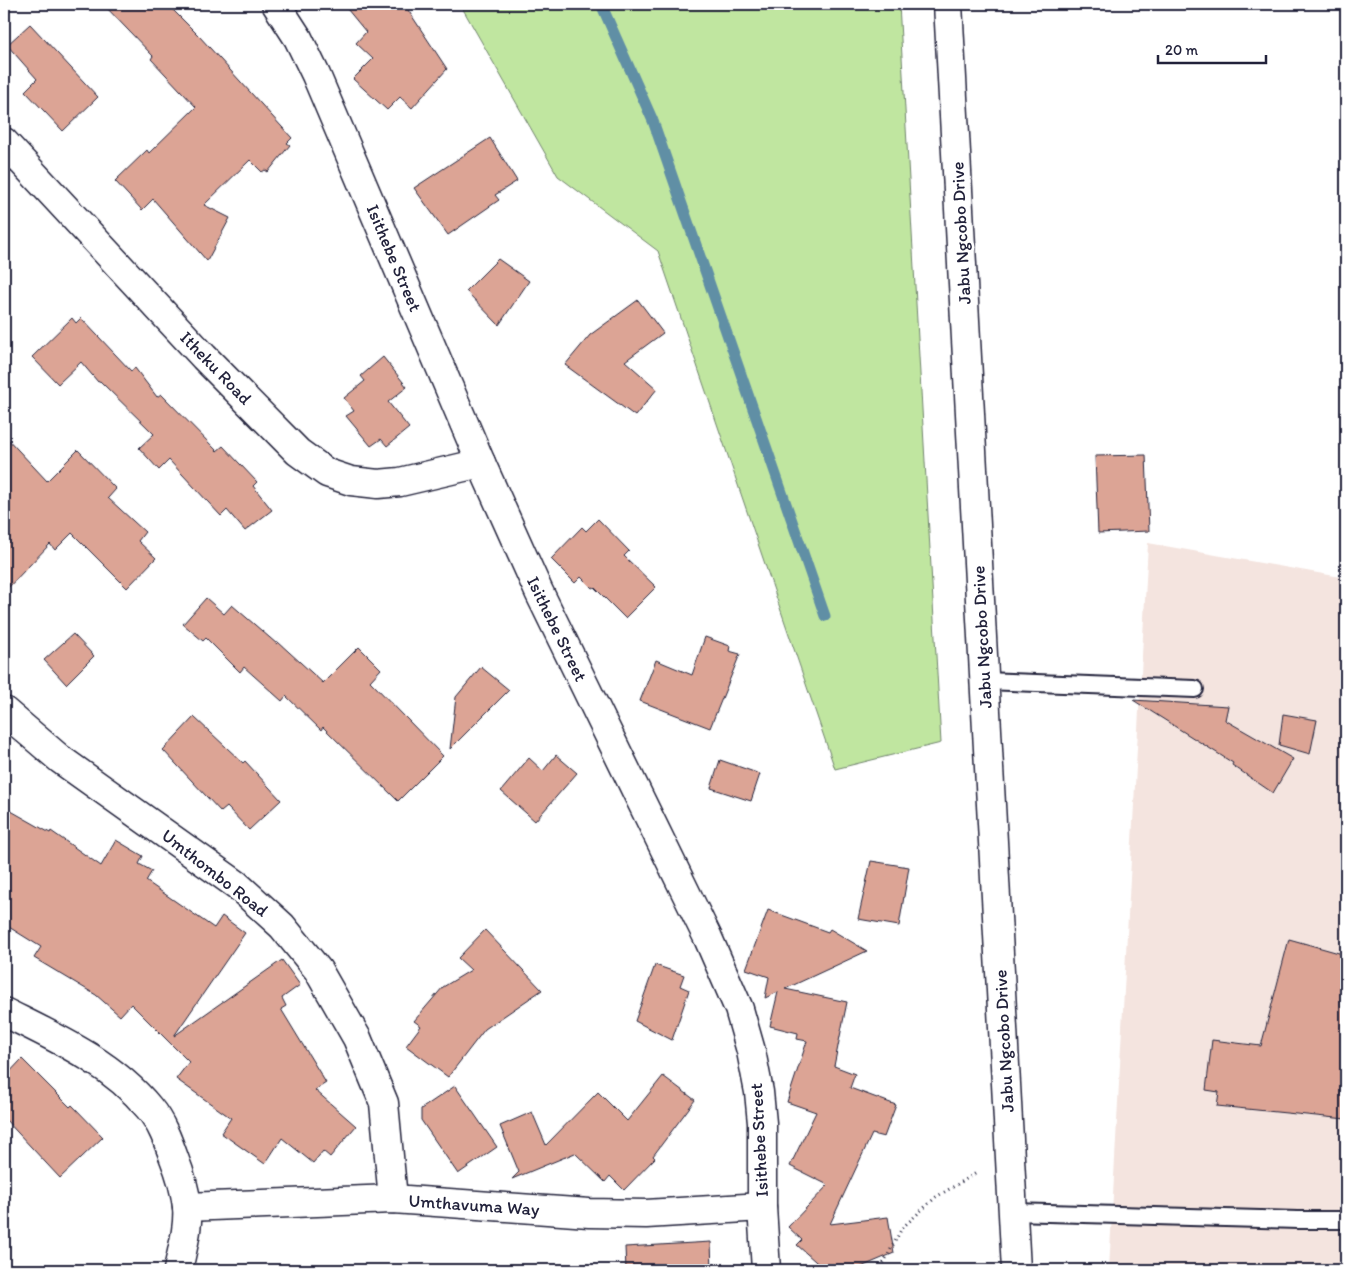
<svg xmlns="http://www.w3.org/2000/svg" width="1350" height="1274" viewBox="0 0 1350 1274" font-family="Itim,sans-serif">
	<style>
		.built { fill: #f4e4df }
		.green { fill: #c0e6a0; stroke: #71846e }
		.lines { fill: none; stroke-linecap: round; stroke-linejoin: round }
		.stream { stroke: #618fa5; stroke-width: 11 }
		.building { fill: #dca495; stroke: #22223b }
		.service-casing { stroke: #22223b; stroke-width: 20 }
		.minor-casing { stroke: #22223b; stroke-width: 31 }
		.secondary-casing { stroke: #22223b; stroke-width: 31 }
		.path { stroke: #22223b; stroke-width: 3; stroke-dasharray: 1 4; stroke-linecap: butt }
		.service { stroke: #fff; stroke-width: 16 }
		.minor { stroke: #fff; stroke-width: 28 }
		.secondary { stroke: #fff; stroke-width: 28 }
		.labels { text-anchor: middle; stroke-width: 5; stroke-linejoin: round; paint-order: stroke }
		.street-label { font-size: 18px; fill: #22223b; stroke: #fff }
	</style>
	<rect width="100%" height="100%" fill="#fff"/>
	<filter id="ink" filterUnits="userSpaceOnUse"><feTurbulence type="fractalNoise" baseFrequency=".02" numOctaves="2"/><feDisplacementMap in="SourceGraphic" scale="10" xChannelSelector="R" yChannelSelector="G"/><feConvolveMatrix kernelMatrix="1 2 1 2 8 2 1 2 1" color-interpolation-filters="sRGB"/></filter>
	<g filter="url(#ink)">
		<!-- built -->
		<polygon class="built" points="1148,543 1346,578 1346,1270 1109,1270"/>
		<!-- green -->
		<polygon class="green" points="460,4 899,4 941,743 835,769 658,251 558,176"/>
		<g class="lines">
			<!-- stream -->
			<polyline class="stream" points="601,4 653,121 825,616"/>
		</g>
		<!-- building -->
		<g class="building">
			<polygon points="103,4 167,4 199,36 292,138 287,143 290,145 268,172 265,170 262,172 250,160 204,205 230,218 207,261 153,199 142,210 115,181 147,150 149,153 196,107 151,59 153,56"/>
			<polygon points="343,4 404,4 447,69 412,108 400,97 387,110 353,79 373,59 356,43 366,32"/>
			<polygon points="30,24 98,97 63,131 25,91 37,79 7,45"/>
			<polygon points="490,138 517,181 495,195 499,200 448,235 414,188"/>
			<polygon points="498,259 529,281 499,325 466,291"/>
			<polygon points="638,300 663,333 625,361 657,389 635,416 565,365 590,335"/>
			<polygon points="72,318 76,323 81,318 131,371 135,368 157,397 161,394 217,451 223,446 257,482 253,486 272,510 245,531 227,510 221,516 169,460 159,470 139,448 154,434 100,381 98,382 81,362 58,384 32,357"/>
			<polygon points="383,357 407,387 388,402 409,428 387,446 381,439 371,446 346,416 354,411 344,398 365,381 361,376"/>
			<polygon points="4,435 47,481 78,450 116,489 108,498 145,532 138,541 156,558 127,588 72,533 55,550 50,544 4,592"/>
			<polygon points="1146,455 1149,531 1098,533 1095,456"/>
			<polygon points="598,519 629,551 624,556 656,587 625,618 594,587 592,588 581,577 575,583 551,559 582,527 586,531"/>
			<polygon points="206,598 224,614 232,605 277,644 278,642 323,683 359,647 381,669 370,681 443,756 398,801 323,727 321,730 286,696 282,701 244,667 240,672 206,638 203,641 183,624"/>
			<polygon points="73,634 94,656 66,684 44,660"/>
			<polygon points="705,637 730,646 729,651 740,654 710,728 640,701 656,660 692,675"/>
			<polygon points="481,667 509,690 450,749 456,697"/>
			<polygon points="1133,700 1228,706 1225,720 1293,759 1273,793 1232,765 1233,763"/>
			<polygon points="1283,714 1317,720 1310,754 1279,745"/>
			<polygon points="194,717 243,763 245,761 281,800 249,830 227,807 221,812 163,750"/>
			<polygon points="556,755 577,773 535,821 501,791 529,758 543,771"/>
			<polygon points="720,760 760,774 751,801 711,788"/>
			<polygon points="4,807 50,833 51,831 101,866 116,840 143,856 139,864 152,871 146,881 214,928 222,916 245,933 174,1036 282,960 300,985 282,998 286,1006 281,1009 326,1083 315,1090 356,1126 330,1157 323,1151 313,1163 282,1138 265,1164 221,1133 231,1118 176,1079 189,1062 131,1004 120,1016 96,995 34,958 41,947 4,924"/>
			<polygon points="871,861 909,867 899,926 858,919"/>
			<polygon points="768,910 828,932 830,929 867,951 785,989 847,1002 834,1066 855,1074 850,1088 896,1105 884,1137 872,1134 830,1224 888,1217 894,1253 854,1270 825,1270 797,1245 802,1240 788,1227 828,1185 790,1166 816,1112 787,1102 807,1041 797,1039 798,1033 770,1026 778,992 765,998 769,977 746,969"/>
			<polygon points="485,930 542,990 485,1029 448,1077 406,1046 421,1026 414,1021 443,987 471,970 458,958"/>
			<polygon points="1289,939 1346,955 1346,1119 1217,1106 1219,1092 1206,1090 1212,1040 1261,1046"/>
			<polygon points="655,965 684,975 680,986 689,990 672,1040 635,1021"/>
			<polygon points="22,1059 70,1107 72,1105 103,1137 60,1178 4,1118 4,1078"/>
			<polygon points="663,1076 695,1100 653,1156 655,1158 624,1190 610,1176 605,1182 575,1153 512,1179 519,1172 500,1126 532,1112 546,1145 598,1092 627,1121"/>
			<polygon points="455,1086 497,1147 458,1174 421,1120 421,1109"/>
			<polygon points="711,1242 712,1270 626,1270 625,1247"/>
		</g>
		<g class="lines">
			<defs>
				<g id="service">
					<polyline points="985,681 1195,689"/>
					<polyline points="1013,1212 1298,1220 1346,1220"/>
				</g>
				<g id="minor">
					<polyline points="276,4 298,38 316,75 481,463 539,592 708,938 739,1009 751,1051 759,1092 762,1123 762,1207 766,1270"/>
					<polyline points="4,142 204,357 298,452 327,473 351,481 378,484 400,482 481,463"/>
					<polyline points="4,711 60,759 237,885 282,926 318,970 357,1038 384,1103 393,1199"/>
					<path d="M4 1012C56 1038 111 1062 149 1108 161 1122 168 1141 174 1158 180 1173 185 1190 187 1206 189 1227 182 1250 178 1270"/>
					<polyline points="187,1207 393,1199 589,1213 646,1214 762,1207"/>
				</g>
				<polyline id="secondary" points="948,4 1016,1270"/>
			</defs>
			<!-- service casing -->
			<use href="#service" class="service-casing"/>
			<!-- minor casing -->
			<use href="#minor" class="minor-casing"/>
			<!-- secondary casing -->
			<use href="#secondary" class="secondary-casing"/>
			<!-- path -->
			<polyline class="path" points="877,1270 881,1268 902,1228 936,1197 978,1172"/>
			<!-- service -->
			<use href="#service" class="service"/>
			<!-- minor -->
			<use href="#minor" class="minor"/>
			<!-- secondary -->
			<use href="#secondary" class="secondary"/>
		</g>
	</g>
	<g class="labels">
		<!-- street labels -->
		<g class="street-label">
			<text transform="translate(961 233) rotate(-93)" y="6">Jabu Ngcobo Drive</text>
			<text transform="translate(394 258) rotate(67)" y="6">Isithebe Street</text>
			<text transform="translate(216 368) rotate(46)" y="6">Itheku Road</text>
			<text transform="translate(557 629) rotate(64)" y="6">Isithebe Street</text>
			<text transform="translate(982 637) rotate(-93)" y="6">Jabu Ngcobo Drive</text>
			<text transform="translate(215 873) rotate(38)" y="6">Umthombo Road</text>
			<text transform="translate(1004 1041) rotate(-93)" y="6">Jabu Ngcobo Drive</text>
			<text transform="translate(759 1140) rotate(-93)" y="6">Isithebe Street</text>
			<text transform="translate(474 1205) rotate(4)" y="6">Umthavuma Way</text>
		</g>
	</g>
	<!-- margin -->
	<rect width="1350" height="1274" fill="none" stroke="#fff" stroke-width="20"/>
	<rect x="10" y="10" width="1330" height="1254" fill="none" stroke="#22223b" stroke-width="2" filter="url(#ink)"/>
	<!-- scale -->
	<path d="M1158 55v8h108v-8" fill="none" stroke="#22223b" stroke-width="2.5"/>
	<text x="1165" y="55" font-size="15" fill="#22223b" stroke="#ffffff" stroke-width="4" paint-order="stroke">20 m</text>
</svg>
